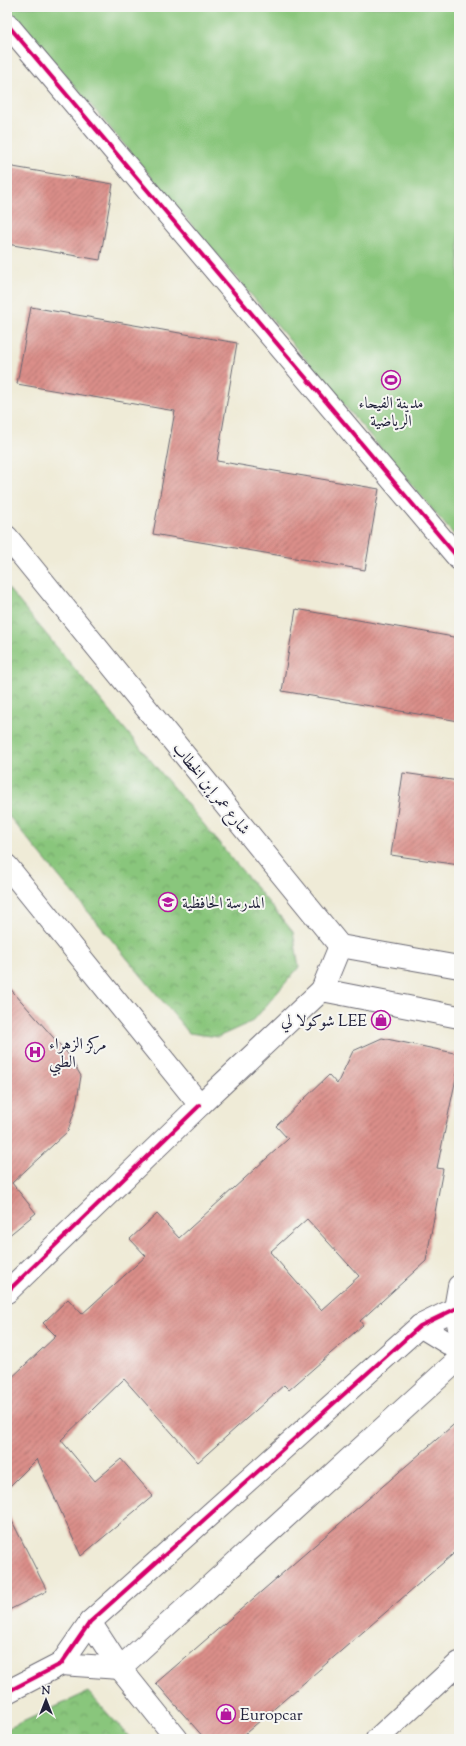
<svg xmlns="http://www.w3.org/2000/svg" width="466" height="1746" viewBox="0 0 466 1746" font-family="'Sorts Mill Goudy',Amiri,serif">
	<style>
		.green { fill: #89c67c; stroke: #56745c }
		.park { fill: url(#park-crowns); stroke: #56745c }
		.building { fill: url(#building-hatch); fill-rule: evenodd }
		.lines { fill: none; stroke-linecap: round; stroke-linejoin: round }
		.minor-casing { stroke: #6a6872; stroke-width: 24 }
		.tertiary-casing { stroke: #6a6872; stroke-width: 24 }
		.secondary-casing { stroke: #6a6872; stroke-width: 24 }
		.minor { stroke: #fff; stroke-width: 22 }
		.tertiary { stroke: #fff; stroke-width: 22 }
		.secondary { stroke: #fff; stroke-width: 22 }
		.cycleway-casing { stroke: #f6f6f2; stroke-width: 6 }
		.cycleway { stroke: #d6006c; stroke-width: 4 }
		.labels { text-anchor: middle; stroke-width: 4; stroke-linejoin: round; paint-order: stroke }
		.poi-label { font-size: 16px; fill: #22223b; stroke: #f6f6f2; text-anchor: start }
		.street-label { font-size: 16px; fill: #22223b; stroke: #f6f6f2 }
	</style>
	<defs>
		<pattern id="park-crowns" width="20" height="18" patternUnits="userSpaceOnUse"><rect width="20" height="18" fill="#89c67c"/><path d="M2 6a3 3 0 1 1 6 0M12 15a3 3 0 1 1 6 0" fill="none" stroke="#70a067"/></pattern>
		<pattern id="building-hatch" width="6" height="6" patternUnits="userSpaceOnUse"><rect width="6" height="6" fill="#da8e89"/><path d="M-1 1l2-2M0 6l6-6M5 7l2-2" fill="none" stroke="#b07471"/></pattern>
	</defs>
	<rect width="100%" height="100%" fill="#f6f6f2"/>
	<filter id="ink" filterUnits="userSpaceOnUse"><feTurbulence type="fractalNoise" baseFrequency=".025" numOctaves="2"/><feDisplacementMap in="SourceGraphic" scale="8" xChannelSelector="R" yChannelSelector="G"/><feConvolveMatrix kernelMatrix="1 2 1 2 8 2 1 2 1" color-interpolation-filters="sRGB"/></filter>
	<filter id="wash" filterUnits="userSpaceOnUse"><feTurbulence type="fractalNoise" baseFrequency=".012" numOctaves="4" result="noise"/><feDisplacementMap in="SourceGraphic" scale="16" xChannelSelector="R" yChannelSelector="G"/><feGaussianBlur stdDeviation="0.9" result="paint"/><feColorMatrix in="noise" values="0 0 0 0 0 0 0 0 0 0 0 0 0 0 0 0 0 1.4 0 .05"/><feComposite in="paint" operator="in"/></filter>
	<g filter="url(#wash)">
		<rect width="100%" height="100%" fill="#efebd7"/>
		<!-- green -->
		<polygon class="green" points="8,7 459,7 459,541"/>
		<!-- park -->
		<g class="park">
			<polygon points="7,587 293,932 299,967 253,1021 218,1037 189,1033 7,814"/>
			<polygon points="88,1692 131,1739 7,1739 7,1729"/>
		</g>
		<g id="blocks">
			<!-- building -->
			<g class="building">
				<polygon points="7,166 113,184 100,260 7,244"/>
				<polygon points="31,307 237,343 217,461 379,489 365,570 153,534 175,411 17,384"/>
				<polygon points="296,609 459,638 459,721 282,691"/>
				<polygon points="403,773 459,781 459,865 391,855"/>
				<polygon points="7,985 68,1054 81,1076 76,1106 68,1131 12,1183 36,1213 7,1237"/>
				<path d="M382 1038 459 1054V1064L437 1168 443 1169 426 1261 360 1321 363 1325 289 1390 284 1385 198 1462 124 1379 61 1440 95 1481 121 1459 153 1496 81 1556 37 1459 7 1489V1382L56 1336 43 1323 68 1299 82 1314 146 1256 130 1239 157 1214 179 1238 288 1139 276 1126 329 1075 337 1084 353 1051ZM307 1219 359 1276 321 1310 270 1252Z"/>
				<polygon points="459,1420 459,1549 239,1739 205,1739 156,1683"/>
				<polygon points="7,1511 47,1591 7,1611"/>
			</g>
		</g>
	</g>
	<g filter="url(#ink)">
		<use href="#blocks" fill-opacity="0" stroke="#6a6872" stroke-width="1"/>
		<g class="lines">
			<defs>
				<polyline id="minor" points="7,24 459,559"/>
				<g id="tertiary">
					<polyline points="459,1286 455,1309 459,1328"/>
					<polyline points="7,1292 200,1105"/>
					<polyline points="420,1326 459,1350"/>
					<polyline points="90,1622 120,1668 177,1739"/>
					<polyline points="61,1664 120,1668 459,1359"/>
					<polyline points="7,1692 61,1664 90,1622 420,1326 455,1309"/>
				</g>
				<g id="secondary">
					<polyline points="7,537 340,946 459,967"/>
					<polyline points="7,866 200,1105 322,990 340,946"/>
					<polyline points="322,990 459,1017"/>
					<polyline points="377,1739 459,1663"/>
				</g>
			</defs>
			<!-- minor casing -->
			<use href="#minor" class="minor-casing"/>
			<!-- tertiary casing -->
			<use href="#tertiary" class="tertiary-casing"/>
			<!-- secondary casing -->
			<use href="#secondary" class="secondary-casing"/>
			<!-- minor -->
			<use href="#minor" class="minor"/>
			<!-- tertiary -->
			<use href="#tertiary" class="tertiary"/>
			<!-- secondary -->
			<use href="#secondary" class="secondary"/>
			<defs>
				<g id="cycleway">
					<polyline points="7,24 459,559"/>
					<polyline points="7,1292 200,1105"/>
					<polyline points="7,1692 61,1664 90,1622 420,1326 455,1309"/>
				</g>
			</defs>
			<!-- cycleway casing -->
			<use href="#cycleway" class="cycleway-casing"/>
			<!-- cycleway -->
			<use href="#cycleway" class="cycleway"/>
		</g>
	</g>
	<!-- icons -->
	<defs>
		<symbol id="stadium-ring" viewBox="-11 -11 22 22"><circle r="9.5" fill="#f6f6f2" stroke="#b5179e" stroke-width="1.5"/><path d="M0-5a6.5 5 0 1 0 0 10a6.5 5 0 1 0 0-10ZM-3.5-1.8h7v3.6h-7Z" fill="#b5179e"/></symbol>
		<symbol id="school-ring" viewBox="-11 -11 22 22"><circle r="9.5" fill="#f6f6f2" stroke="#b5179e" stroke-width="1.5"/><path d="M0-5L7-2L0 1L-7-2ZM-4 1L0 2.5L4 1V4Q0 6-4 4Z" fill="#b5179e"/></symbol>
		<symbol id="shop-ring" viewBox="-11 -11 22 22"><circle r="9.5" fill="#f6f6f2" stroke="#b5179e" stroke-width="1.5"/><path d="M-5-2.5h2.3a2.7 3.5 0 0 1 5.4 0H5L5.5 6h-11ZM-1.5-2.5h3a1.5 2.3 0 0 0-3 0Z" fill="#b5179e"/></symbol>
		<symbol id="hospital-ring" viewBox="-11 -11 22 22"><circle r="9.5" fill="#f6f6f2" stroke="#b5179e" stroke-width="1.5"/><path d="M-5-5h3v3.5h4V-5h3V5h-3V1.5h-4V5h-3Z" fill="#b5179e"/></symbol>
	</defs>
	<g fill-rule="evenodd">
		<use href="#stadium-ring" x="380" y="369" width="22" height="22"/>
		<use href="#school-ring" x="157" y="891" width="22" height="22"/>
		<use href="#shop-ring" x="370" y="1009" width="22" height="22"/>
		<use href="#hospital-ring" x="24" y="1041" width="22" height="22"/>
		<use href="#shop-ring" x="215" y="1703" width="22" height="22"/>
	</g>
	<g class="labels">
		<!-- poi labels -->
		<g class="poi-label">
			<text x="391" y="408" text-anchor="middle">مدينة الفيحاء<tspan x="391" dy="18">الرياضية</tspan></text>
			<text x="182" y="908">المدرسة الحافظية</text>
			<text x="367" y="1026" text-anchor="end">شوكولا لي LEE</text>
			<text x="49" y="1049">مركز الزهراء<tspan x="49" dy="18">الطبي</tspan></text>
			<text x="240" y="1720">Europcar</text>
		</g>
		<!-- street labels -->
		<g class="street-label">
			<text transform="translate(212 788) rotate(51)" y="6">شارع عمر إبن الخطاب</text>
		</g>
	</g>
	<!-- margin -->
	<rect width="466" height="1746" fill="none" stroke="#f6f6f2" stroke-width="24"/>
	<!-- north arrow -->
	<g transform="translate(46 1700)" stroke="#f6f6f2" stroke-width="3" paint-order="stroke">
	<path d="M0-3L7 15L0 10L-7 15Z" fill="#22223b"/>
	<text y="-6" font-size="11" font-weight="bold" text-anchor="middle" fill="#22223b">N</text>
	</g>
</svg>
